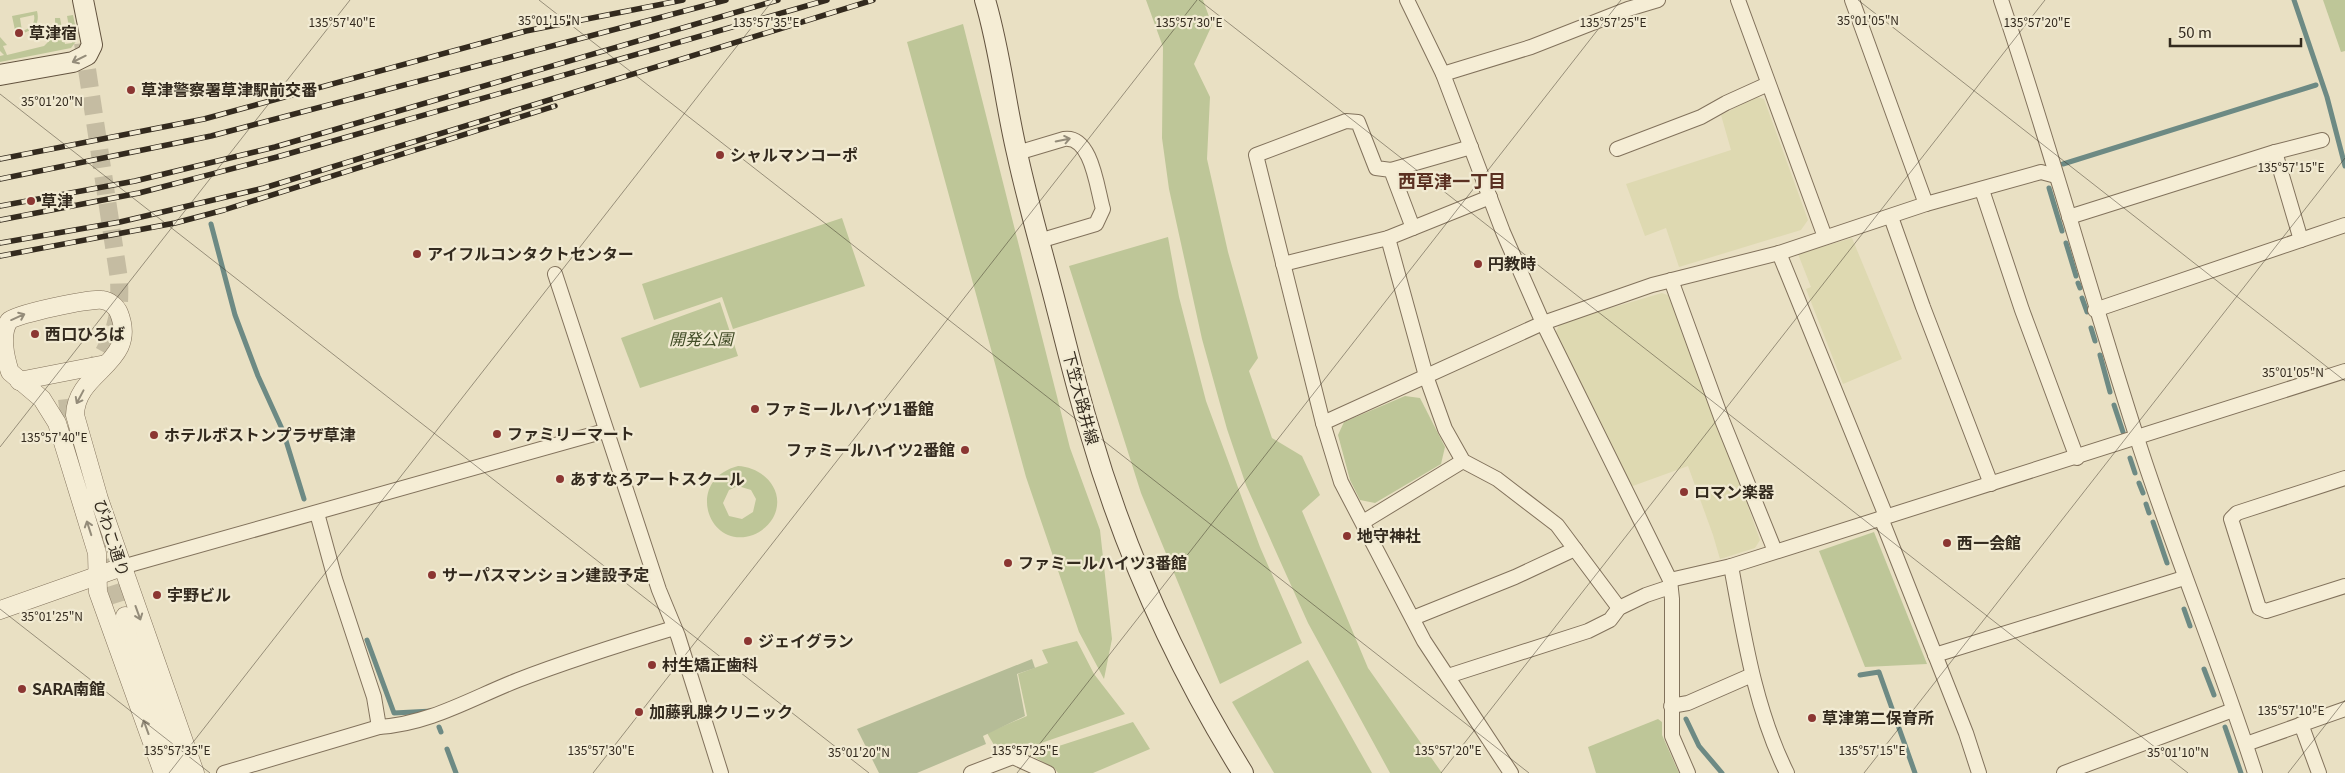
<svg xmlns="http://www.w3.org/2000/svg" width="2345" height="773" viewBox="0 0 2345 773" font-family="Georgia,'Noto Sans JP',serif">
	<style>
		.farmland { fill: #ded9b1 }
		.green { fill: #bec698; fill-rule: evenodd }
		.cemetery { fill: #b5bc97 }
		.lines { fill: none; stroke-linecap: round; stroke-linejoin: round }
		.stream { stroke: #6d8a84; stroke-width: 5 }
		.tertiary-tunnel { stroke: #c5bca2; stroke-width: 18; stroke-dasharray: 18 9; stroke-linecap: butt }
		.minor-casing { stroke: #82725c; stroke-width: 16 }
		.tertiary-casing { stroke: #82725c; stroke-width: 19 }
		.secondary-casing { stroke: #63533f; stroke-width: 22 }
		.minor { stroke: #f5edd5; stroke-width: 14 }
		.tertiary { stroke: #f5edd5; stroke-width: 18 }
		.secondary { stroke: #f5edd5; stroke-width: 20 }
		.rail-casing { stroke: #332a1e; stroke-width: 5.5 }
		.rail { stroke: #f1ead2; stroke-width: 4; stroke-dasharray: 11; stroke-linecap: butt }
		.oneway { stroke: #948c7a }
		.ticks { fill: none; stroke: #332a1e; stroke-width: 1; stroke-opacity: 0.45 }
		.poi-dot { fill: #8b3632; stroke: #f1ead2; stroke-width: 2 }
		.labels { text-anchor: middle; stroke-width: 4.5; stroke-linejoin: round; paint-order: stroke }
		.poi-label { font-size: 16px; font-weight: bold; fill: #332a1e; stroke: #f1ead2; text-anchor: start }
		.park-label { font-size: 16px; font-style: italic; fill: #424d27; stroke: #f1ead2 }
		.street-label { font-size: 16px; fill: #332a1e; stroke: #f1ead2 }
		.neighbourhood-label { font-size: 18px; font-weight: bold; fill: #5b3122; stroke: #f1ead2 }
		.ticks-label { font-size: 12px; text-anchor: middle; fill: #332a1e; stroke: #f1ead2; stroke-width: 4.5; stroke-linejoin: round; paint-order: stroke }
	</style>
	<rect width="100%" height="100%" fill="#e9e0c3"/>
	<!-- farmland -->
	<g class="farmland">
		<polygon points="1757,97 1764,99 1808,220 1801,230 1679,267 1666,228 1645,236 1626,184 1731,150 1721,115"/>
		<polygon points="1852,238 1902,359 1843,384 1806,289 1811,287 1798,254"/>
		<polygon points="1662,293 1673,297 1760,540 1755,548 1720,559 1713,535 1688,466 1630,487 1556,332 1560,323"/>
	</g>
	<!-- green -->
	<g class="green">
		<polygon points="1146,0 1203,0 1212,25 1194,64 1210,97 1207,159 1228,252 1258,358 1249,371 1272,438 1302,456 1320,495 1302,511 1368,668 1442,773 1390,773 1308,623 1246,485 1227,429 1202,339 1169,189 1162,138 1163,47"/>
		<polygon points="2323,0 2345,0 2345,51 2341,52"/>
		<path d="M37 11C41 27 30 32 16 35L12 16ZM34 15C36 23 30 29 22 31L20 18Z"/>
		<polygon points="73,15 78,39 71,48 0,62 0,56 4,55 0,51 0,37 7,45 3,46 7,55 44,46 55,35 55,18 60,18 65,44 72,43 67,16"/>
		<polygon points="963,24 1070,448 1100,530 1112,639 1104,679 1079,632 1026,477 907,42"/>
		<polygon points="842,218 865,286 733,329 722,297 654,320 642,284"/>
		<polygon points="1168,237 1179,297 1206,401 1260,547 1302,643 1220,684 1141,493 1069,266"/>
		<polygon points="720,302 738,356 640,388 621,338"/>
		<polygon points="1405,396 1420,398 1445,447 1441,464 1375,503 1360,500 1350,480 1338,435 1344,422"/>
		<path d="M738 466C764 467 787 492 773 518 768 526 761 532 753 535 708 551 684 480 738 466ZM738 486 751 490 756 499 753 512 742 519 729 516 723 503 729 490Z"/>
		<polygon points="1874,532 1927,664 1865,667 1819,551"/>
		<polygon points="1077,641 1094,674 1125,714 1001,757 987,733 1027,716 1018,674 1048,663 1042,650"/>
		<polygon points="1308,660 1372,773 1274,773 1232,702"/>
		<polygon points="1658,719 1662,722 1662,735 1679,773 1596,773 1588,747"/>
		<polygon points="1133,722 1150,749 1093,773 1058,773 1055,769 1031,755"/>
	</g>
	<!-- cemetery -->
	<polygon class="cemetery" points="1032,659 1035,668 1017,674 1025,716 983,736 986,744 917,773 879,773 857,729"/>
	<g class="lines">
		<!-- stream -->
		<g class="stream">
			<polyline points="2294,0 2327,97 2345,166"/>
			<polyline points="2063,164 2316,85"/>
			<polyline points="2049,188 2062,231"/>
			<polyline points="211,224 235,315 258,376 283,431 304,499"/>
			<polyline points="2066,243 2076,276"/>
			<polyline points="2078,283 2080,288"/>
			<polyline points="2082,298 2087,312"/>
			<polyline points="2091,328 2095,341"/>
			<polyline points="2100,355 2110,392"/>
			<polyline points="2114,405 2123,432"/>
			<polyline points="2130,458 2135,473"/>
			<polyline points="2139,483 2143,493"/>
			<polyline points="2146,504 2149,513"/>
			<polyline points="2153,522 2167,563"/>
			<polyline points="2184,609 2190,626"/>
			<polyline points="367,640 394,713 432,711"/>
			<polyline points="2204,669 2214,695"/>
			<polyline points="1860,675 1879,672 1915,773"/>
			<polyline points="1686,719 1699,746 1722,773"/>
			<polyline points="439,727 441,732"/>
			<polyline points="2225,727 2241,773"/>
			<polyline points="447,749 456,773"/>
		</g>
		<!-- tertiary-tunnel -->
		<g class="tertiary-tunnel">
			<path d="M83 43 119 279C121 325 113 338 90 376"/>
			<polyline points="67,399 70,423 91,506"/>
			<polyline points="99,533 125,616"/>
		</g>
		<defs>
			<g id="minor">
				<polyline points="1407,0 1443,74 1503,232 1543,323 1670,580 1672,599 1672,736 1688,773"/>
				<polyline points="1738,0 1825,237"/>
				<polyline points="1852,0 1926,204"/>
				<path d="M2001 0C2050 145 2090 292 2137 438 2173 551 2219 660 2255 773"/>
				<polyline points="1443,74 1531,47 1628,9 1658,0"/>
				<polyline points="1617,149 1701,117 1726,103 1768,84"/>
				<polyline points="2275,152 2301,240"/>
				<path d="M1017 153 1064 139C1092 135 1097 189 1103 209L1096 224 1039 241"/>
				<polyline points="1391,170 1471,147"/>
				<polyline points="1982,190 2022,310 2077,458"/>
				<polyline points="1891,217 1923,307 1991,484"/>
				<polyline points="2069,217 2275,152 2322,140"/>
				<polyline points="1413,228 1391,170 1376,168 1358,122 1346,121 1256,155 1323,423 1341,482 1424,641 1511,773"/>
				<polyline points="1388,238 1426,376 1445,429 1463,461 1497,479 1557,525 1619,608"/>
				<polyline points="1779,253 1886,516"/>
				<polyline points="1283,264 1388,238 1490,197"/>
				<polyline points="555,274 659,590 678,636 721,773"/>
				<polyline points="1671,280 1722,420 1775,551"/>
				<polyline points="2095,310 2345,225"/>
				<polyline points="1323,423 1543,323 1652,285 1779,253 1926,204 2041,172 2056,176"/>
				<polyline points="2345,478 2237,513 2231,519 2259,608 2266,611 2345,586"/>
				<polyline points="317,513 335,579 374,697 379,727"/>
				<polyline points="1881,518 1966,733 1979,773"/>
				<polyline points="1363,522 1463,461"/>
				<path d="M1731 566C1744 636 1755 709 1787 773"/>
				<polyline points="122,567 605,431"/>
				<polyline points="1670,580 1731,566 2345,371"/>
				<polyline points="1413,618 1515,577 1575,549"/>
				<polyline points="1935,655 2184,578"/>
				<polyline points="1448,676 1588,631 1610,620 1619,608 1646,595 1670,587"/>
				<polyline points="1671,706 1688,703 1752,675"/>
				<polyline points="2301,724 2319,773"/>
				<polyline points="2246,744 2345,709"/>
				<path d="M224 773 379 727C430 724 472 698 518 680 570 660 621 644 674 628"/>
				<polyline points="971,773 1013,757 1048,773"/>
				<polyline points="2064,773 2233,710"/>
			</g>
			<g id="tertiary">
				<polyline points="19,381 106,364"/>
				<polyline points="0,610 122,567"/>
				<polyline points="125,616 178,773"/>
				<path d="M163 773 98 592 97 553 57 423 42 399 10 372C5 357 0 334 9 321 15 314 92 298 102 300 109 301 116 306 119 313 139 364 76 370 75 415L99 499 195 773"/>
			</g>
			<g id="secondary">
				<path d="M985 0C1000 50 1005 102 1017 153 1028 204 1043 254 1056 305 1067 347 1077 390 1090 432 1125 553 1177 667 1243 773"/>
				<polyline points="0,75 73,62 87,55 92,45 83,0"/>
			</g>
		</defs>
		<!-- minor casing -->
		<use href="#minor" class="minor-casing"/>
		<!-- tertiary casing -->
		<use href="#tertiary" class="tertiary-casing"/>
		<!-- secondary casing -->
		<use href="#secondary" class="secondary-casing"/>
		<!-- minor -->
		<use href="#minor" class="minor"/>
		<!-- tertiary -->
		<use href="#tertiary" class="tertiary"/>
		<!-- secondary -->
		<use href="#secondary" class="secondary"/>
		<defs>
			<g id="rail">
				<polyline points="0,159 204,119 526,31 683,0"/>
				<polyline points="0,179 211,136 726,0"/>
				<polyline points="0,206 135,181 275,147 778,0"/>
				<polyline points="0,220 139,193 277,157 827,0"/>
				<polyline points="0,243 120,222 264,188 873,0"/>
				<polyline points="0,256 175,223 224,210 555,106"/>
			</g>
		</defs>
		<!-- rail casing -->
		<use href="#rail" class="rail-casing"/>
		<!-- rail -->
		<use href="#rail" class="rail"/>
	</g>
	<!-- one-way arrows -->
	<defs><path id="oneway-shaft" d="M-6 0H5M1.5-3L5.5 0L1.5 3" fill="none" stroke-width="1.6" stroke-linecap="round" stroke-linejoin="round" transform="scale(1.25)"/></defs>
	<g class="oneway">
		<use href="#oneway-shaft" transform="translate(79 59) rotate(154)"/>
		<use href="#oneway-shaft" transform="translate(1063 140) rotate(-11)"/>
		<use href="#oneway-shaft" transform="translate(18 317) rotate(-24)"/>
		<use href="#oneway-shaft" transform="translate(80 397) rotate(118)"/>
		<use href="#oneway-shaft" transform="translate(89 528) rotate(-108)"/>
		<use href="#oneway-shaft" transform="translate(138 613) rotate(70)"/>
		<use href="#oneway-shaft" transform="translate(146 727) rotate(-110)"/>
	</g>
	<!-- ticks -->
	<path class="ticks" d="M539 0 1529 773M1199 0 2188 773M1858 0 2345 381M0 94 869 773M0 447 350 0M0 609 210 773M169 773 773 0M593 773 1197 0M1017 773 1621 0M1441 773 2045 0M1864 773 2345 158M2288 773 2345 700"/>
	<!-- markers -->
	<g class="poi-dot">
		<circle cx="19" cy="33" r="5"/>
		<circle cx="131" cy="90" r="5"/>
		<circle cx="720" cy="155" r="5"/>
		<circle cx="31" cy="201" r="5"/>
		<circle cx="417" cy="254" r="5"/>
		<circle cx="1478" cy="264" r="5"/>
		<circle cx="35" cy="334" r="5"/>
		<circle cx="755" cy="409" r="5"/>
		<circle cx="497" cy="434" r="5"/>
		<circle cx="154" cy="435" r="5"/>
		<circle cx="965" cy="450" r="5"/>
		<circle cx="560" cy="479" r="5"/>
		<circle cx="1684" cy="492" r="5"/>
		<circle cx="1347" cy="536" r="5"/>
		<circle cx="1947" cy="543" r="5"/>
		<circle cx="1008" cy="563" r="5"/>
		<circle cx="432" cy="575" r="5"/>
		<circle cx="157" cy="595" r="5"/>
		<circle cx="748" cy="641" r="5"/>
		<circle cx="652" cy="665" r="5"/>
		<circle cx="22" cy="689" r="5"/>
		<circle cx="639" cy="712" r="5"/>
		<circle cx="1812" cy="718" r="5"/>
	</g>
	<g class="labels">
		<!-- poi labels -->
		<g class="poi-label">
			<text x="29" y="39">草津宿</text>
			<text x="141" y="96">草津警察署草津駅前交番</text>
			<text x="730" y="161">シャルマンコーポ</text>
			<text x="41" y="207">草津</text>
			<text x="427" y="260">アイフルコンタクトセンター</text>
			<text x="1488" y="270">円教時</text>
			<text x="45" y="340">西口ひろば</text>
			<text x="765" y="415">ファミールハイツ1番館</text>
			<text x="507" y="440">ファミリーマート</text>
			<text x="164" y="441">ホテルボストンプラザ草津</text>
			<text x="955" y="456" text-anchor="end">ファミールハイツ2番館</text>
			<text x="570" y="485">あすなろアートスクール</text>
			<text x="1694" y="498">ロマン楽器</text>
			<text x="1357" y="542">地守神社</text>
			<text x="1957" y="549">西一会館</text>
			<text x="1018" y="569">ファミールハイツ3番館</text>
			<text x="442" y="581">サーパスマンション建設予定</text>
			<text x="167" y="601">宇野ビル</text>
			<text x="758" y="647">ジェイグラン</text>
			<text x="662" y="671">村生矯正歯科</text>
			<text x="32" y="695">SARA南館</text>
			<text x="649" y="718">加藤乳腺クリニック</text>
			<text x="1822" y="724">草津第二保育所</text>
		</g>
		<!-- park labels -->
		<g class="park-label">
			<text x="701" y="345">開発公園</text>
		</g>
		<!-- street labels -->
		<g class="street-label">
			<text transform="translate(1081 398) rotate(75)" y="6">下笠大路井線</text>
			<text transform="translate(112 538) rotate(72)" y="6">びわこ通り</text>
		</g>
		<!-- neighbourhood labels -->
		<g class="neighbourhood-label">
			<text x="1452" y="188">西草津一丁目</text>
		</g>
	</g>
	<g class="ticks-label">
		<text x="549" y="25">35°01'15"N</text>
		<text x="1868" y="25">35°01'05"N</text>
		<text x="342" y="27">135°57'40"E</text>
		<text x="766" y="27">135°57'35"E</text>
		<text x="1189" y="27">135°57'30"E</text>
		<text x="1613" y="27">135°57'25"E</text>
		<text x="2037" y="27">135°57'20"E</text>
		<text x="52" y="106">35°01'20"N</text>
		<text x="2291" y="172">135°57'15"E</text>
		<text x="2293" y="377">35°01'05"N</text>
		<text x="54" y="442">135°57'40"E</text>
		<text x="52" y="621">35°01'25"N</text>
		<text x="2291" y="715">135°57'10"E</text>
		<text x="177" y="755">135°57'35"E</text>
		<text x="601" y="755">135°57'30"E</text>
		<text x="1025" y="755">135°57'25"E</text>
		<text x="1448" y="755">135°57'20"E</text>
		<text x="1872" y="755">135°57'15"E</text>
		<text x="859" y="757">35°01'20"N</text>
		<text x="2178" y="757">35°01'10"N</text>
	</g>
	<!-- scale -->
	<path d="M2170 38v8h131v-8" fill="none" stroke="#332a1e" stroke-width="2.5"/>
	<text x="2178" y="38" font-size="15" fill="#332a1e" stroke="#f1ead2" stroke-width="4" paint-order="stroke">50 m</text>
</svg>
